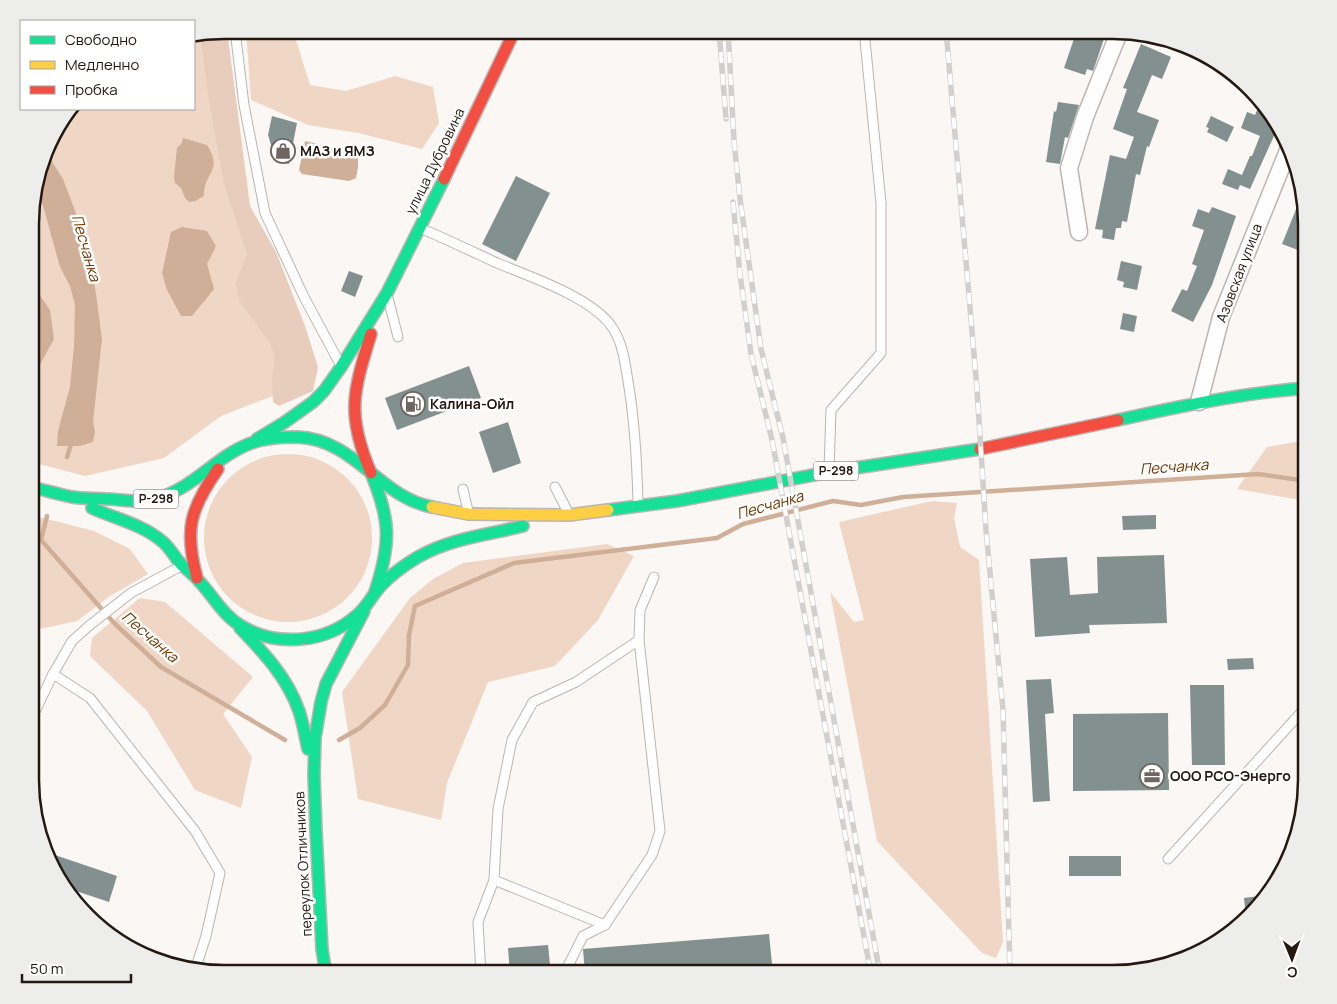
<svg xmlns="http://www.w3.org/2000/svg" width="1337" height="1004" viewBox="0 0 1337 1004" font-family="Manrope,sans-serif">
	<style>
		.green { fill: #f0d6c5 }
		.forest { fill: #e9cdbc }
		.water { fill: #d0af99 }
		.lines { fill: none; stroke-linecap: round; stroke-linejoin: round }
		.stream { stroke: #d0af99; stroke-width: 4.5 }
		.building { fill: #82908f }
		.lane-casing { stroke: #bcb5b1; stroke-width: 11 }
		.street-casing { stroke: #bcb5b1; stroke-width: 19 }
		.fast-casing { stroke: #bcb5b1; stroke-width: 14 }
		.slow-casing { stroke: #bcb5b1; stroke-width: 14 }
		.jam-casing { stroke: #bcb5b1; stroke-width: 14 }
		.lane { stroke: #fefefe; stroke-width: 9 }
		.street { stroke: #fefefe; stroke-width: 16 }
		.fast { stroke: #16e098; stroke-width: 11 }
		.slow { stroke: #ffcf43; stroke-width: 11 }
		.jam { stroke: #f24e42; stroke-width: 11 }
		.rail-casing { stroke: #d2d0cf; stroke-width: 5.5 }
		.rail { stroke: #fff; stroke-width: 4; stroke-dasharray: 11; stroke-linecap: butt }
		.labels { text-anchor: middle; stroke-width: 5; stroke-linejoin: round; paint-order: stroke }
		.shield { fill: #fff; stroke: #665d58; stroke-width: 1 }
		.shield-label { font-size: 12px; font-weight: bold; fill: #241811 }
		.poi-label { font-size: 14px; font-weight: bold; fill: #241811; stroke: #fff; text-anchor: start }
		.street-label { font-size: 14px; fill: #241811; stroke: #fff }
		.water-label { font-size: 15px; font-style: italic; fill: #713601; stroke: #fff }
		.rim { fill: none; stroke: #241811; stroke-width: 2.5 }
	</style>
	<rect width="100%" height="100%" fill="#faf7f5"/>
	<!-- green -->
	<g class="green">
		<polygon points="246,30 293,30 310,85 346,91 395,76 433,87 439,123 422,149 358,133 308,125 251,100"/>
		<polygon points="221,31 253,236 298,386 221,416 164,458 85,476 31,462 32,198 56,127 71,109 194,109 194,35"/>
		<polygon points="1307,440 1307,501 1237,489 1267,447"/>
		<circle cx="288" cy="538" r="84"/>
		<polygon points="932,501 957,503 954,518 960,547 979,560 1003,942 996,958 982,953 877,841 830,592 854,622 864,620 839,522"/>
		<polygon points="31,515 94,531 130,549 148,574 110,596 77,621 31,631"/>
		<polygon points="607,544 634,556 598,620 555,666 488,682 447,783 441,820 358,799 342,692 410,598 433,579 463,563"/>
		<polygon points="140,598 165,602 253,677 223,714 252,757 241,808 195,790 147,711 90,656 92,638"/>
	</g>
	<!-- forest -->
	<polygon class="forest" points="227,30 250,206 276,252 305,326 318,367 313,391 279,406 273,402 272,377 275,359 270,343 240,302 236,283 247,254 224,184 209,101 200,34"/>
	<!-- water -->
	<g class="water">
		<path d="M183 138 207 145C224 171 203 173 204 196L195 201 189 202 185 198 181 188 175 183 174 177 177 148 182 143Z"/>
		<polygon points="305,141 351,152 358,157 358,167 356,178 349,181 302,174 299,170"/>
		<polygon points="47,154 63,179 86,240 96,294 102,339 93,422 95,432 93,442 80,446 57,446 58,431 70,387 74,346 75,305 70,286 60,267 37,184"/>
		<polygon points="182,227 207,231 216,246 207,264 214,289 192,316 181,316 167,290 162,273 171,232"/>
		<polygon points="32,265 34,287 50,310 54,339 37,370 31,373"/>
	</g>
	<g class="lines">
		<!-- stream -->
		<g class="stream">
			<polyline points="67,457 72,441"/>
			<polyline points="47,516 41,540 114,623 161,667 285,740"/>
			<polyline points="339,740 360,728 385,705 408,665 409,635 415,606 514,563 717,538 743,524 833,501 861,505 903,497 1258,474 1307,481"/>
		</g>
	</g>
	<!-- building -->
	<g class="building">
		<polygon points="1077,30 1107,30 1093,71 1087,69 1085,75 1064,68"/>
		<polygon points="1141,44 1171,57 1162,79 1152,75 1137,112 1159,120 1149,147 1147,146 1140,175 1136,174 1127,222 1122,221 1121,228 1116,228 1114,240 1102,238 1103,230 1095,229 1110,155 1126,159 1134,137 1113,129 1127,89 1123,88"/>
		<polygon points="1058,102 1079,105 1068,138 1065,137 1060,164 1046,162 1054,111 1056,112"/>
		<polygon points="1260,103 1278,127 1250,189 1240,185 1238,190 1222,184 1228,169 1242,175 1250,156 1252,156 1260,136 1241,128 1247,112 1255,115"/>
		<polygon points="272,116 297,123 289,164 276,161 268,135"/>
		<polygon points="1211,116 1234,127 1227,142 1207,132 1209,128 1206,127"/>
		<polygon points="516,176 550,193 516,261 482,244"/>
		<polygon points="1301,197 1307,224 1307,242 1303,240 1298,250 1282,244"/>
		<polygon points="1212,207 1236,216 1212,285 1193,322 1171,311 1182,289 1187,291 1197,266 1192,264 1204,230 1192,226 1198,209 1209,213"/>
		<polygon points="1121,261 1142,266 1137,290 1123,287 1124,282 1117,280"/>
		<polygon points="349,271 363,276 355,297 341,291"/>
		<polygon points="1123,313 1137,316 1134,332 1120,329"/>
		<polygon points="469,366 481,398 397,430 385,398"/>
		<polygon points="508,422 521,463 493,473 479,432"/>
		<polygon points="1156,515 1156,529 1123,530 1122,516"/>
		<polygon points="1164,555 1167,623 1089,625 1090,633 1035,637 1030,559 1067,557 1070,595 1098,593 1097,557"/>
		<polygon points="1253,658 1254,669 1228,670 1227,659"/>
		<polygon points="1051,679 1054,713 1045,714 1050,801 1033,802 1026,680"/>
		<polygon points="1190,685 1224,685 1225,765 1192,765"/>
		<polygon points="1168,713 1169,790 1073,791 1073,714"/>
		<polygon points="46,852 117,876 109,902 67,888 50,866"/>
		<rect x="1069" y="856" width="52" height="20"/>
		<polygon points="1267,895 1259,908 1246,917 1244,898"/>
		<polygon points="769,934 773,974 585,974 583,949"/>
		<polygon points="548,945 551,974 510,974 508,948"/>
	</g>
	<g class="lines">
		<defs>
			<g id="lane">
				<polyline points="235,30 244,105 265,213 304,297 340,364"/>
				<path d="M420 228C446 239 471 251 497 263 529 276 593 298 612 327 623 343 625 363 628 381 635 422 637 462 638 503"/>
				<polyline points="388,298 398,337"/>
				<polyline points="829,470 831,410 881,353 881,203 864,30"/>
				<polyline points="555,487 567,510"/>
				<polyline points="463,489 468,511"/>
				<polyline points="53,674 90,698 195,831 220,873 206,936 195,970"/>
				<polyline points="31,720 53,674 72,641 90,625 131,593 179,567"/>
				<polyline points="1168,859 1307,706"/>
				<polyline points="494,880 605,925"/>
				<polyline points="481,974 478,922 494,880 498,809 512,740 533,702 576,682 639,640"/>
				<polyline points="564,974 583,936 605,925 652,855 660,831 639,640 640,610 654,577"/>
			</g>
			<g id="street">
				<polyline points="1079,232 1069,168 1085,117 1120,30"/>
				<polyline points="1199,402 1221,317 1289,148"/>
			</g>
			<g id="fast">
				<path d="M1118 420C1181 406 1243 393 1307 388"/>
				<polyline points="257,439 285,422 313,402 324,391 341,367 387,293 444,179"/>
				<path d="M371 473C391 521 391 543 375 592"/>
				<path d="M31 487C44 490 58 494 72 497 84 499 97 498 109 499 126 500 138 503 154 499 191 491 215 457 249 444 263 438 282 437 297 437 355 439 379 497 432 507"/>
				<path d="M92 508C116 519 142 524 163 542 170 548 174 556 180 563 186 569 193 574 199 581 214 597 223 616 243 627 278 647 325 643 356 616 365 609 369 601 375 593 386 578 403 566 418 557 451 538 487 535 523 526"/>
				<polyline points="608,510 677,501 829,472 980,449"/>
				<path d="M240 628C264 653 287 677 299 711 303 723 305 736 308 749"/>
				<polyline points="326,974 322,949 316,831 314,775 315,738 321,702 326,684 364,611"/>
			</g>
			<polyline id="slow" points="432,507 468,514 569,515 608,510"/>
			<g id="jam">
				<polyline points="444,179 515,30"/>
				<path d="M371 334C353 392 346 415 371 473"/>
				<polyline points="980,449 1118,420"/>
				<path d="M197 578C184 530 190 509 218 469"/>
			</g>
		</defs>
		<!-- lane casing -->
		<use href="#lane" class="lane-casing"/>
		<!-- street casing -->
		<use href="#street" class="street-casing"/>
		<!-- fast casing -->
		<use href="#fast" class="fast-casing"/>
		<!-- slow casing -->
		<use href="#slow" class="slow-casing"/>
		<!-- jam casing -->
		<use href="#jam" class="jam-casing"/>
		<!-- lane -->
		<use href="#lane" class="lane"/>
		<!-- street -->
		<use href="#street" class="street"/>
		<!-- fast -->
		<use href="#fast" class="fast"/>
		<!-- slow -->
		<use href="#slow" class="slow"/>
		<!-- jam -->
		<use href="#jam" class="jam"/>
		<defs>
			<g id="rail">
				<polyline points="719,30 726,119"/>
				<polyline points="728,30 734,141 740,199 761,349 783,438 880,974"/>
				<polyline points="946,30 977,389 986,530 1003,710 1010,974"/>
				<polyline points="733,202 740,274 751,354 772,440 871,974"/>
			</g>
		</defs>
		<!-- rail casing -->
		<use href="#rail" class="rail-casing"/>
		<!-- rail -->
		<use href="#rail" class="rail"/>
	</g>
	<!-- icons -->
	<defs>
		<symbol id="shop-ring" viewBox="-11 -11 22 22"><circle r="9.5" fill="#fff" stroke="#6f6661" stroke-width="1.5"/><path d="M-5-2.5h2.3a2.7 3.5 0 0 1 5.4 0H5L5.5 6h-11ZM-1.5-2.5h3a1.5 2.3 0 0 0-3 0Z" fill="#6f6661"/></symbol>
		<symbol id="fuel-ring" viewBox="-11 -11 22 22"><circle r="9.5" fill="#fff" stroke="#6f6661" stroke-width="1.5"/><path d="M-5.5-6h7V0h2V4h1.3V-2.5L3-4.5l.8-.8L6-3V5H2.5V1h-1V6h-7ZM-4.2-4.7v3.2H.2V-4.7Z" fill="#6f6661"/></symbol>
		<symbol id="office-ring" viewBox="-11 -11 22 22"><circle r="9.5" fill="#fff" stroke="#6f6661" stroke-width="1.5"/><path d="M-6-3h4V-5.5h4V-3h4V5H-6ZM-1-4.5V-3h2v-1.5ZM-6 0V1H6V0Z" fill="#6f6661"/></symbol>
	</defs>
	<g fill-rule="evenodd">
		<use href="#shop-ring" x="269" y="137" width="28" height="28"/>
		<use href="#fuel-ring" x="399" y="390" width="28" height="28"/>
		<use href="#office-ring" x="1138" y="762" width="28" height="28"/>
	</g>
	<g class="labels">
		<!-- shield labels -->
		<g class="shield">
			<rect x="813.5" y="461.5" width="45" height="19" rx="4"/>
			<rect x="133.5" y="489.5" width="45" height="19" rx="4"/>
		</g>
		<g class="shield-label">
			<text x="836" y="475">Р-298</text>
			<text x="156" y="503">Р-298</text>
		</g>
		<!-- poi labels -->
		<g class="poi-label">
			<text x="300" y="156">МАЗ и ЯМЗ</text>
			<text x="430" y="409">Калина-Ойл</text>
			<text x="1170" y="781">ООО РСО-Энерго</text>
		</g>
		<!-- street labels -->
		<g class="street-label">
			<text transform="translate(435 161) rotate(-64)" y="5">улица Дубровина</text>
			<text transform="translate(1239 273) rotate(-69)" y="5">Азовская улица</text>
			<text transform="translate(303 864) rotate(-93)" y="5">переулок Отличников</text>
		</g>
		<!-- water labels -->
		<g class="water-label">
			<text transform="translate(86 248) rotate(74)" y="5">Песчанка</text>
			<text transform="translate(1174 467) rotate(-4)" y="5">Песчанка</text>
			<text transform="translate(770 505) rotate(-16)" y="5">Песчанка</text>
			<text transform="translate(150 637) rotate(41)" y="5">Песчанка</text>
		</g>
	</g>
	<!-- crop -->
	<path d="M0 0H1337V1004H0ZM224 39H1113A185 185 0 0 1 1298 224V780A185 185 0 0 1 1113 965H224A185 185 0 0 1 39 780V224A185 185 0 0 1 224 39Z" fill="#ededec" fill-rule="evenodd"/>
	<path class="rim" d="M224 39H1113A185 185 0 0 1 1298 224V780A185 185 0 0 1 1113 965H224A185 185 0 0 1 39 780V224A185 185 0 0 1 224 39Z"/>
	<!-- legend -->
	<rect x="20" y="20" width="175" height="90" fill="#ffffff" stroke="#a7a3a0"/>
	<rect x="30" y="36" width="25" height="8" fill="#16e098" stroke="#a7a3a0"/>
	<text x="65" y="45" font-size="15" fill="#241811">Свободно</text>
	<rect x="30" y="61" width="25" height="8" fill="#ffcf43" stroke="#a7a3a0"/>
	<text x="65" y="70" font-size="15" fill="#241811">Медленно</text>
	<rect x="30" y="86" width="25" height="8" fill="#f24e42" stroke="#a7a3a0"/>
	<text x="65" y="95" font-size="15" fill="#241811">Пробка</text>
	<!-- north arrow -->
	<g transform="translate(1292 959) rotate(179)" stroke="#ffffff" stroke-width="4" paint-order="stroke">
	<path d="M0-4L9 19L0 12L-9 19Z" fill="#241811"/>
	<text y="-8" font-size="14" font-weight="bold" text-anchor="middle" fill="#241811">С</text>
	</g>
	<!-- scale -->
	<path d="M22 974v8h109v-8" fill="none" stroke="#241811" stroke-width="2.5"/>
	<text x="30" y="974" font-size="15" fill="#241811" stroke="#ffffff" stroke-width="4" paint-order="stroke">50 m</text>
</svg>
